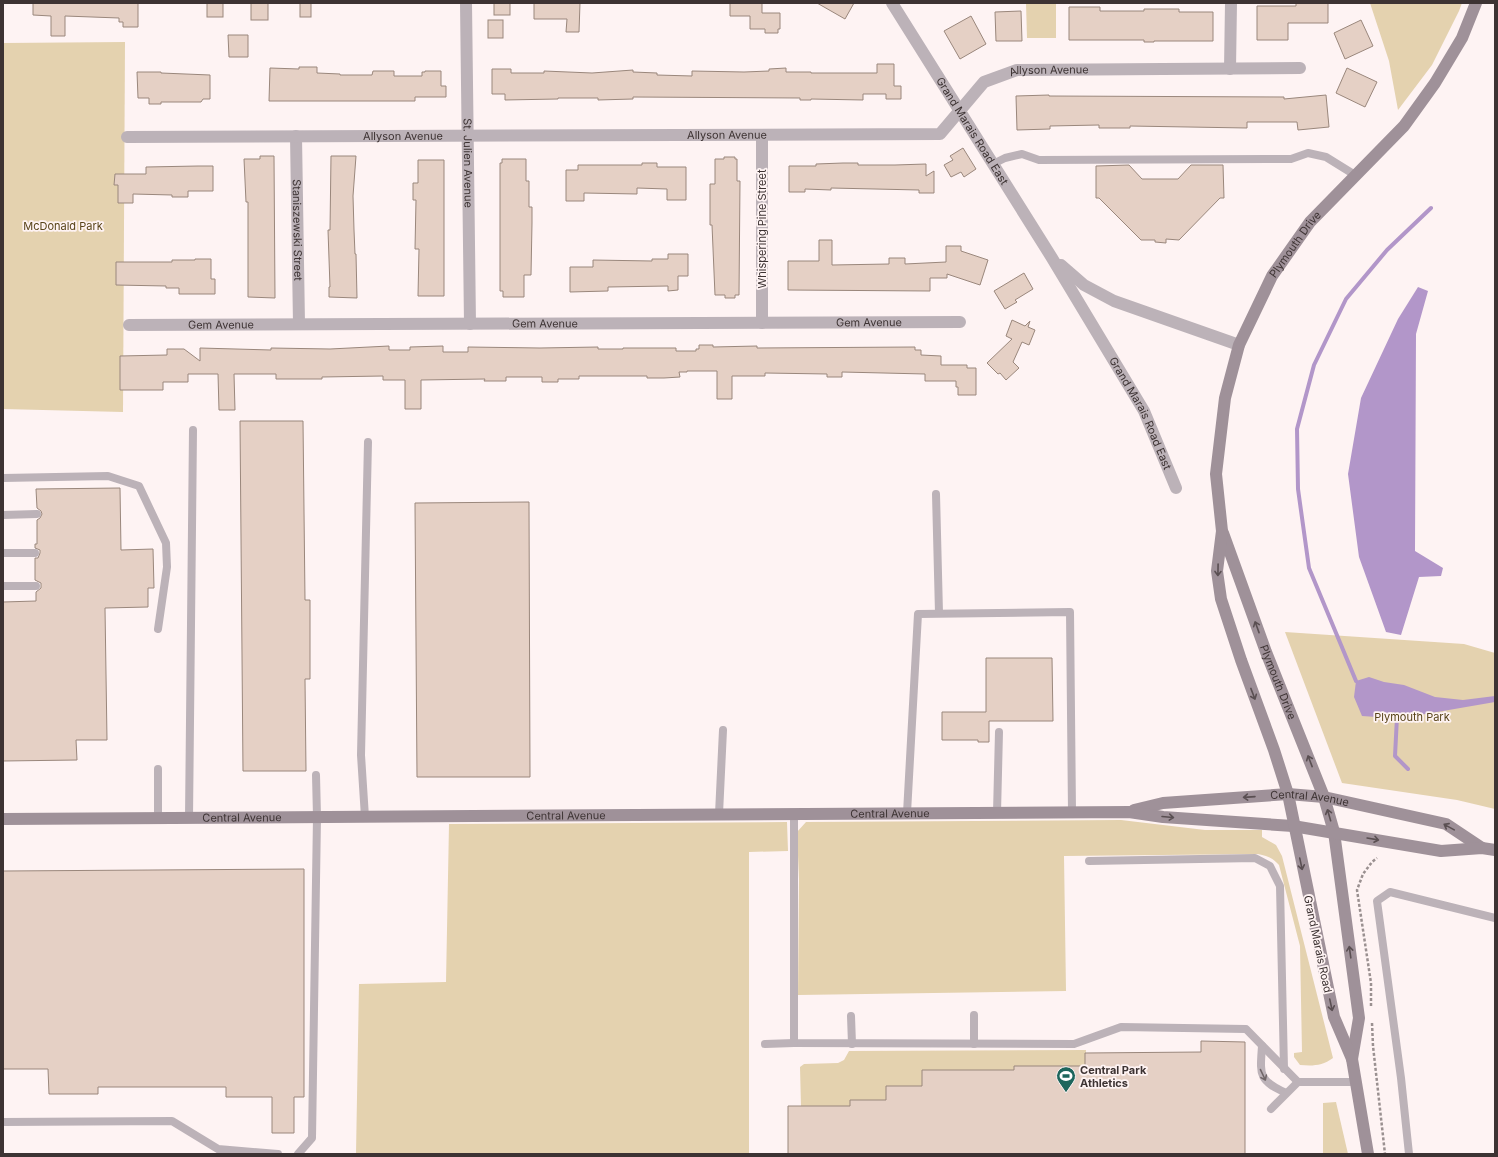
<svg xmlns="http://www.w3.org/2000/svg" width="1498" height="1157" viewBox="0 0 1498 1157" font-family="Inter,sans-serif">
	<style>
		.green { fill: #e4d2af }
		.water { fill: #b296c9 }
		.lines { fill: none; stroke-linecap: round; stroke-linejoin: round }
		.stream { stroke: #b296c9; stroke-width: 4 }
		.building { fill: #e5d0c5; stroke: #9a877c }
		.path { stroke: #9a9090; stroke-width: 2.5; stroke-dasharray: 3 2; stroke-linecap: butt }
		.lane { stroke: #bcb2b8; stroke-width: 8 }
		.street { stroke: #bcb2b8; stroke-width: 12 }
		.secondary { stroke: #9f9199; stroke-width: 12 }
		.oneway { stroke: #5a4f52 }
		.oneway2 { stroke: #706668 }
		.labels { text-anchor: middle; stroke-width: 3.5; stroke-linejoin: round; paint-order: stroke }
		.street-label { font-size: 11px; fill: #3d3333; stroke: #fef3f3 }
		.park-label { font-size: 11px; fill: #584419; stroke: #fef3f3 }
		.poi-label { font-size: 11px; font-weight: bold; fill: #3d3333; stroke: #fef3f3; text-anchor: start }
	</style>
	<rect width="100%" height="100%" fill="#fef3f3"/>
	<!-- green -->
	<g class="green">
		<polygon points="1026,3 1056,3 1056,38 1027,38"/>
		<polygon points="1370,3 1462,3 1459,11 1432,65 1398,110 1389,61"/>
		<polygon points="125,42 123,412 3,409 3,43"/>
		<polygon points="1285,632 1464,644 1495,653 1495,809 1457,800 1342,783"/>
		<path d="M1121 820 1205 830H1262V837L1276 845 1282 856 1333 1058C1322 1066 1313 1066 1300 1065L1294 1057V1053L1302 1052 1300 946 1279 865C1273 858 1268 856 1258 854L1064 856 1066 991 798 995 799 879 797 832 806 822Z"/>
		<polygon points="787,822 788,851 749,852 749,1154 356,1154 359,984 446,982 449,824"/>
		<polygon points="1086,1050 1085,1066 1014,1066 1014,1075 922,1071 922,1086 887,1086 886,1100 850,1100 850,1106 801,1106 800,1067 804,1064 838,1063 844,1060 849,1051"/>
		<polygon points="1336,1102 1348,1154 1323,1154 1323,1103"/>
	</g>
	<!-- water -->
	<g class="water">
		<polygon points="1418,287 1428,291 1416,334 1415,551 1443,568 1441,576 1419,577 1401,635 1386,632 1359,557 1348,474 1361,398 1398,319"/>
		<polygon points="1369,677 1384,682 1404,685 1435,697 1463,700 1495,696 1495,702 1414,716 1391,718 1362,716 1354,697 1356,681"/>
	</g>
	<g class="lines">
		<!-- stream -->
		<g class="stream">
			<polyline points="1356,681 1309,568 1298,489 1297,429 1314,365 1346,299 1387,250 1431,208"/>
			<polyline points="1397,717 1395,756 1408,769"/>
		</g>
	</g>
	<!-- building -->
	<g class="building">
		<polygon points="33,3 138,3 138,27 123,27 123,22 119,22 119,18 65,16 65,36 51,36 51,16 33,15"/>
		<rect x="207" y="3" width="16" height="14"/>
		<rect x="251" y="3" width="17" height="17"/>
		<rect x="300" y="3" width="11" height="14"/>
		<rect x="494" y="3" width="16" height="12"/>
		<polygon points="534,3 580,3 579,32 566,32 567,19 534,19"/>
		<polygon points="730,3 762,3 762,13 780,13 780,29 778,29 778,33 765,33 765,29 750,29 750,16 730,16"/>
		<polygon points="817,3 854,3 845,19"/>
		<polygon points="1296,3 1328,3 1328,23 1288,23 1288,40 1257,40 1257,6 1296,6"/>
		<polygon points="1069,7 1100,7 1100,11 1144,11 1144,9 1179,9 1179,12 1213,12 1213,41 1154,41 1154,42 1144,42 1144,40 1069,40"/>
		<polygon points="1021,11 1022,41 996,41 995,12"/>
		<polygon points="971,16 986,44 960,59 944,31"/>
		<rect x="488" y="20" width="15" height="18"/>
		<polygon points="1361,20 1373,46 1345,59 1334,33"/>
		<polygon points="228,35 248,35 248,57 229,57"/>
		<polygon points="877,64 894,64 894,86 901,86 901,99 886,99 886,94 863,94 863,100 811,99 811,100 800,100 800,98 633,97 633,99 598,100 598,98 558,98 558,99 505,100 505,94 492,94 492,69 511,69 511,73 544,73 544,71 592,73 633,70 633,72 657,73 657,75 692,76 692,71 744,72 769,71 769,69 786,68 786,72 811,72 811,73 877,73"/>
		<polygon points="299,67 317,67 317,73 340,74 340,75 372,75 373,71 394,71 394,76 422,76 422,72 425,72 425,71 441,71 441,86 446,86 446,97 415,97 415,101 269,101 270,68 299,69"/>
		<polygon points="1347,68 1377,82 1365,107 1336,93"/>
		<polygon points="137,72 161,72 161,73 210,75 210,99 203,99 201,102 161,102 161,104 149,104 149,98 138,98"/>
		<polygon points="1049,95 1049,96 1284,97 1284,99 1326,95 1329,127 1298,130 1297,122 1247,122 1247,128 1130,126 1130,128 1099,128 1099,125 1050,126 1050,129 1017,130 1016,96"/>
		<polygon points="963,148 976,169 964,177 961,172 951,177 944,165 953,160 950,156"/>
		<polygon points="260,156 274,156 275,298 248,297 248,202 246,202 244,159 260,159"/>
		<polygon points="331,156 356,156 353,196 354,230 355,254 356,254 357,298 329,297 329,287 330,287 328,230 330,230"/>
		<polygon points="724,157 735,157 735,159 737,159 737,181 740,181 739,295 735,295 735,298 725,298 725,295 715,295 712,225 710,225 710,184 715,184 715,159 724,159"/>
		<polygon points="502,159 526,159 526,181 529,181 529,207 532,207 532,223 531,275 524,275 524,297 503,297 503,291 500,291 500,163 502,163"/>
		<polygon points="418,160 444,160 444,296 418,296 419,249 415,249 416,200 413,200 413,183 418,183"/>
		<polygon points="642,163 657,163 657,167 686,167 686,200 667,200 667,189 637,188 637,194 584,193 584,201 566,201 566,170 578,170 578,165 642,165"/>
		<polygon points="843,163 858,163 858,165 895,165 926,164 926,176 934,171 934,193 919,193 919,190 831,188 831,190 805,189 805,192 789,192 789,166 816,166 816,164"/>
		<polygon points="1129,165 1142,179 1178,179 1191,165 1223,165 1224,198 1220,198 1179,240 1166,239 1166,243 1155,242 1155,240 1141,240 1099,198 1096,198 1096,166"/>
		<polygon points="198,166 213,166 213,191 188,191 188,197 172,197 172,195 133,194 133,203 118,203 118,185 114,185 115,174 146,174 146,167"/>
		<polygon points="819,240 832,240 832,265 889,264 889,258 905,258 905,264 946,262 946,246 961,246 961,251 988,260 980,285 947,274 947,278 930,278 930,291 788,290 788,261 819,261"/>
		<polygon points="668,254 688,254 688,276 678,276 678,290 668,291 668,286 608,287 608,291 570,292 570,267 593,267 593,260 652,261 652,259 668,259"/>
		<polygon points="195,259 211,259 211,279 215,279 215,294 179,294 179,288 166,288 166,286 116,285 116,262 172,262 172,260 195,260"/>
		<polygon points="1024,273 1033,289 1015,300 1017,302 1005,309 994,291"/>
		<polygon points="1012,320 1025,326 1030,321 1028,327 1035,330 1029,345 1022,342 1013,362 1019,368 1006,380 1000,373 998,374 987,363 1012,339 1006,336"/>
		<polygon points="699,345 713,345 713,347 757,346 757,348 915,347 915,350 921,350 921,355 941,356 941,365 967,365 967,368 976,368 976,395 958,395 958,387 956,387 956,381 925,381 925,374 842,372 842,377 827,377 827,374 765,373 765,376 732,376 732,399 717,399 717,371 687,371 687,372 679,372 680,377 664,378 647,378 647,376 579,376 579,379 558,379 558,382 542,382 542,377 506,377 506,381 484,381 485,379 421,380 421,409 405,409 405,380 383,380 383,376 322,377 322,379 276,379 276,374 234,374 235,410 219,410 218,374 188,374 188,382 163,382 163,390 120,390 120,356 167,355 167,349 184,349 200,361 200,348 271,350 271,348 330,349 389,346 389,350 410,350 410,347 443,346 443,352 468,352 468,347 540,348 598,347 598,349 623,349 623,348 676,348 676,351 696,351 696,349 699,349"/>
		<polygon points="240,421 303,421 305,600 310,600 310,679 305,679 306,771 243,771"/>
		<polygon points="120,488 121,550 153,549 154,588 148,588 148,607 105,608 107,740 76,740 77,760 3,761 3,602 36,601 36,592 41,588 41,583 35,580 35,558 38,558 40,553 40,550 35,548 35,544 37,544 37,520 40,518 42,514 41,511 37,508 36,489"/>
		<polygon points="529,502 530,777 417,777 415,503"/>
		<polygon points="986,658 1052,658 1053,721 989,721 989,742 978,742 978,740 942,740 942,712 986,712"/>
		<polygon points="304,869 304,1097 294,1097 294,1133 272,1133 272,1097 226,1097 226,1087 98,1087 98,1094 49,1094 48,1069 3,1069 3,871"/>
		<polygon points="1201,1041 1245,1042 1245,1154 788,1154 788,1106 850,1106 850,1100 886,1100 886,1086 922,1086 922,1070 1014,1070 1014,1066 1085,1066 1085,1053 1201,1052"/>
	</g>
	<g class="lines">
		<!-- path -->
		<g class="path">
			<polyline points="1371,1006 1371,983 1357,890 1363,874 1372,862 1377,858"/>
			<polyline points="1372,1023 1373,1046 1385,1154"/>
		</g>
		<!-- lane -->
		<g class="lane">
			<polyline points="993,164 1005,158 1022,154 1039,160 1268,159 1291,159 1308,153 1326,157 1355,175"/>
			<polyline points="3,478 108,476 139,486 166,543 167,567 158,629"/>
			<polyline points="936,494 939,613"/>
			<polyline points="3,515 37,514"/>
			<polyline points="3,553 35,553"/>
			<polyline points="3,586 36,586"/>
			<polyline points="158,769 158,818"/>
			<polyline points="907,813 918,614 1070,612 1072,812"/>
			<polyline points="997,813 999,732"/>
			<polyline points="719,814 723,730"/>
			<polyline points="794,814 794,1043 1074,1044 1121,1027 1246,1029 1298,1082 1357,1082"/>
			<polyline points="365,817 361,755 368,442"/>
			<polyline points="189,818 193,430"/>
			<polyline points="1089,861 1255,858 1270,866 1280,886 1284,1069"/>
			<polyline points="851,1016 852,1044"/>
			<polyline points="765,1044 794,1043"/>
			<polyline points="974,1044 974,1015"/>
			<path d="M1262 1046C1260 1075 1258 1080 1286 1093"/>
			<polyline points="1271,1109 1298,1082"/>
			<polyline points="3,1122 172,1121 218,1149 278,1154"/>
			<polyline points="298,1154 312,1138 317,817 316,775"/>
			<polyline points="1409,1154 1401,1078 1377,901 1390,892 1495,918"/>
		</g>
		<!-- street -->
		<g class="street">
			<path id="s1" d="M466 3 470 324"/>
			<path id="s2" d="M892 3 1052 258 1144 411 1176 488"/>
			<polyline points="1230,69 1231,3"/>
			<path id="s3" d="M296 136 299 324"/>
			<path id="s4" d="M127 137 940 134 984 82 1017 70 1300 68"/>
			<polyline points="1061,265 1084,285 1114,301 1239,345"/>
			<polyline points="762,323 762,135"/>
			<path id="s5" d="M129 325 960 322"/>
		</g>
		<!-- secondary -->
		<g class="secondary">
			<path id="s6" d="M1223 533 1266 652 1324 797 1334 832 1359 1018 1352 1059"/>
			<path id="s7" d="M1134 810 1163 803 1288 794 1324 797 1446 824 1482 848"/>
			<path id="s8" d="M3 819 1129 812 1163 817 1293 826 1441 851 1482 848 1495 850"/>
			<path id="s9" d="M1368 1154 1352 1059 1334 1017 1288 794 1274 750 1241 660 1221 599 1217 571 1222 531 1216 474 1225 398 1239 345 1272 276 1310 222 1404 126 1435 83 1462 38 1476 3"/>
		</g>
	</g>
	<!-- one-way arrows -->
	<defs><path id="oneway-shaft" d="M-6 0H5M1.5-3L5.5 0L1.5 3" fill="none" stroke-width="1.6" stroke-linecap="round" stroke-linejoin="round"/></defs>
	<g class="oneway">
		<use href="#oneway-shaft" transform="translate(1218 570) rotate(91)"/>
		<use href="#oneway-shaft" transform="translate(1257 627) rotate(-110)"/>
		<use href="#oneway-shaft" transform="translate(1253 694) rotate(69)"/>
		<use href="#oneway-shaft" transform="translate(1310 761) rotate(-111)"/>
		<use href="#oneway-shaft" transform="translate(1249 797) rotate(176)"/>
		<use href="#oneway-shaft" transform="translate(1329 815) rotate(-106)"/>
		<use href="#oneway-shaft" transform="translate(1168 817) rotate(5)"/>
		<use href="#oneway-shaft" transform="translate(1449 827) rotate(-151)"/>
		<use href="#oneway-shaft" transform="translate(1373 839) rotate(10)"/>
		<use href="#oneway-shaft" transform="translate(1301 864) rotate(78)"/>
		<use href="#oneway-shaft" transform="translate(1350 952) rotate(-98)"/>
		<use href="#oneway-shaft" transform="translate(1331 1005) rotate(78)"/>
	</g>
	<use class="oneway2" href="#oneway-shaft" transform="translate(1263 1075) rotate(65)"/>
	<!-- icons -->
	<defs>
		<symbol id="stadium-pin" viewBox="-11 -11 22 30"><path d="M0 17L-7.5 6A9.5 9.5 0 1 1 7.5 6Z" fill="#1d665d" stroke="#fef3f3"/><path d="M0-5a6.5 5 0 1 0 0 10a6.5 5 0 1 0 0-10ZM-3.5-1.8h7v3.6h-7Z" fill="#fff"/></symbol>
	</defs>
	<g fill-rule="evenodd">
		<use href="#stadium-pin" x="1055" y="1065" width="22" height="30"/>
	</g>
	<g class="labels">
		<!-- street labels -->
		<g class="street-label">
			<text dy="4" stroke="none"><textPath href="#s4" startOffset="948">Allyson Avenue</textPath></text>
			<text dy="4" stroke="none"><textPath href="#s2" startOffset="151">Grand Marais Road East</textPath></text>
			<text dy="4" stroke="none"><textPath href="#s4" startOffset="600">Allyson Avenue</textPath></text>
			<text dy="4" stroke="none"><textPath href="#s4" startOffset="276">Allyson Avenue</textPath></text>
			<text dy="4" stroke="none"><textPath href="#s1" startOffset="160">St. Julien Avenue</textPath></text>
			<text transform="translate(762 229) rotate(-90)" y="4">Whispering Pine Street</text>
			<text dy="4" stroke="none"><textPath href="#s3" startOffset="94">Staniszewski Street</textPath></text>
			<text dy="4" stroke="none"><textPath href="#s9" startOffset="949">Plymouth Drive</textPath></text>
			<text dy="4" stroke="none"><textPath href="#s5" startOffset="740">Gem Avenue</textPath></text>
			<text dy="4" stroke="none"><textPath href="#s5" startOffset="416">Gem Avenue</textPath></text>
			<text dy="4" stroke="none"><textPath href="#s5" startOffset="92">Gem Avenue</textPath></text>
			<text dy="4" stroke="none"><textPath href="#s2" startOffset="480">Grand Marais Road East</textPath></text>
			<text dy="4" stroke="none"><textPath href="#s6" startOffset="159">Plymouth Drive</textPath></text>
			<text dy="4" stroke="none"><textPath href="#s7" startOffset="177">Central Avenue</textPath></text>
			<text dy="4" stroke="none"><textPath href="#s8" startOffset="887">Central Avenue</textPath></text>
			<text dy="4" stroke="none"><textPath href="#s8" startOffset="563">Central Avenue</textPath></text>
			<text dy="4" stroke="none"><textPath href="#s8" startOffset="239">Central Avenue</textPath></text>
			<text transform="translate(1318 944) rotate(78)" y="4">Grand Marais Road</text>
		</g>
		<!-- park labels -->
		<g class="park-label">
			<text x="63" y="230">McDonald Park</text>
			<text x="1412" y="721">Plymouth Park</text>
		</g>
		<!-- poi labels -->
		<g class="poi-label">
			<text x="1080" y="1074">Central Park<tspan x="1080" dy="13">Athletics</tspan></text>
		</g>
	</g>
	<!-- border -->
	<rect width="1498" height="1157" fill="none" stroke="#3d3333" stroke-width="8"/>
</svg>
